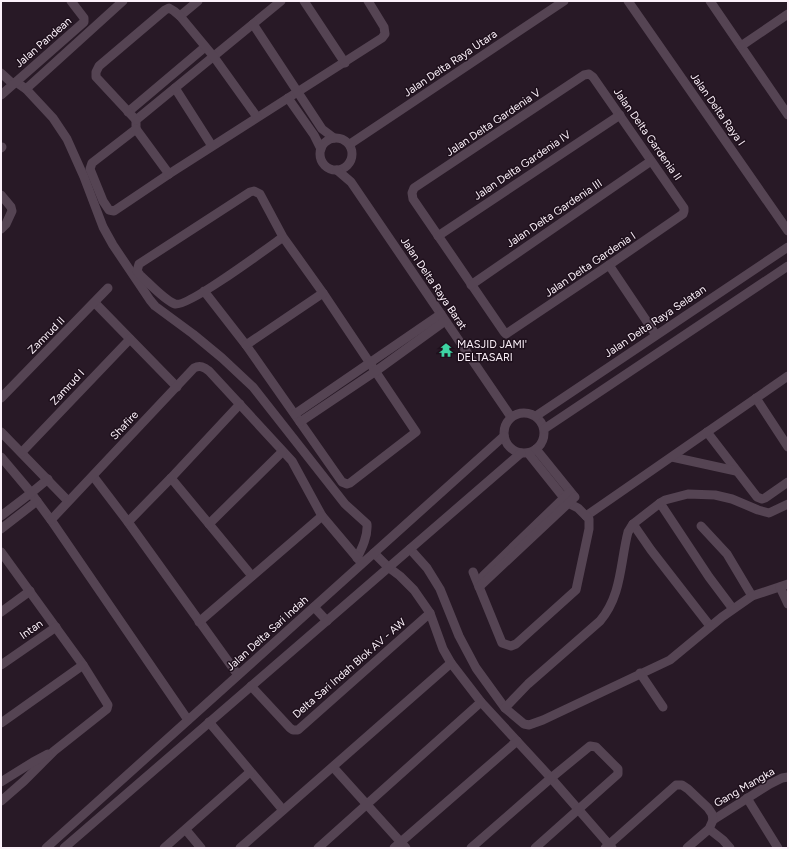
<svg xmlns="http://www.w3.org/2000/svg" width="789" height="849" viewBox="0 0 789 849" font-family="Figtree,sans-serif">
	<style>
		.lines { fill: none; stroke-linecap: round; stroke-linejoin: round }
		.minor { stroke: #554453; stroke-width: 9 }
		.labels { text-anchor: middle; stroke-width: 3; stroke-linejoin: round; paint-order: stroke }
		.street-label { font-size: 11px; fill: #fcf1fa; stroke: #1e101c }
		.poi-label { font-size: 11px; fill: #fcf1fa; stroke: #1e101c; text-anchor: start }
	</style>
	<rect width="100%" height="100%" fill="#281926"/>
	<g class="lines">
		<!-- minor -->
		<g class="minor">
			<polyline points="281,1 136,120 136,129 92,163 90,169 103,201 109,210 114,211 169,174 382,38 385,34 384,27 368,1"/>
			<polyline points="304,1 345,63"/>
			<polyline points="628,1 788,231"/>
			<polyline points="710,1 788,115"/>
			<polyline points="180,16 198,1"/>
			<polyline points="253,24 322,129 334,138"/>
			<polyline points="741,46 788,14"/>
			<polyline points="1,73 13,84"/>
			<polygon points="589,74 593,77 684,208 684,211 683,214 609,265 506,334 504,332 413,199 412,193 414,188 584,75"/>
			<path d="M16 82 26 89 53 118 67 139 84 177 103 227 113 245 150 300 155 306 193 334 222 358 253 387 345 504 367 524C368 536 362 548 357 558"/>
			<polyline points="175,88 212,146"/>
			<polyline points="26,89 123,1"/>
			<polyline points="1,95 84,22 84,18 71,1"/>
			<polyline points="288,98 314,135 321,149"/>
			<polyline points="128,112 205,47"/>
			<polyline points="136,120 96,77 96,72 99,66 165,10 169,8 174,11 180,16 214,57 257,117"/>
			<polyline points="136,129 169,174"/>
			<circle cx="336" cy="154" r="16"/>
			<polyline points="350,144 564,1"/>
			<polyline points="1,148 2,147"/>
			<polyline points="337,170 351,182 511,417"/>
			<polyline points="1,195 11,207 12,211 6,224 1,229"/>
			<polyline points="438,236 620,115"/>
			<polyline points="609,265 656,335"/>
			<polyline points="471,285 651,161"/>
			<path d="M204 291 246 345 342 482 347 484 350 483 416 432 323 293 283 237 260 194 254 191 250 192 139 264 137 271 140 275C149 283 164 300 175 304 187 308 269 247 283 237"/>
			<polyline points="95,303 177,387"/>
			<polyline points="246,345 323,293"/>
			<polyline points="1,398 108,288"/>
			<polyline points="756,398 788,447"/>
			<circle cx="524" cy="433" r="20"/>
			<polyline points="295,414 441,314"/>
			<polyline points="536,416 788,247"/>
			<polyline points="300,422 376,371 445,321"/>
			<polyline points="544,429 788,266"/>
			<polyline points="1,432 68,501"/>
			<polyline points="707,432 757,497 762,499 765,498 788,482"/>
			<polyline points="536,449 574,496"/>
			<polyline points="22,452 130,339"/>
			<polyline points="1,457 28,489 51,520 188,720"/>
			<polyline points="672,457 736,471"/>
			<polyline points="93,476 128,522 238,675"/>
			<polyline points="171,478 252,576"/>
			<polyline points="660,503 709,577 733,609"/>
			<polyline points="1,516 31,493 48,479"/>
			<polyline points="586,516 788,376"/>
			<path d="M51 520 194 368C200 365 204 367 209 371L292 461 322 516 360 561"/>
			<polyline points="128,522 171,478 240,404"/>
			<polyline points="209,524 282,452"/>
			<polyline points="633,524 651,550 710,626"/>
			<polyline points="701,526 727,554 752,596"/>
			<polyline points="1,529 37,501"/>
			<polyline points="410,549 427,568 440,589 459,636 476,668 505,708 524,724 529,725 543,720 670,660 722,617 752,596 788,584"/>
			<polyline points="1,552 83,665 108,705 107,709 54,751 24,781 1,801"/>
			<polyline points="374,553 388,567 400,576 414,590 430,613 443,649 451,663 481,702 551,778 612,848"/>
			<polyline points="473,572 502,643 511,646 516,644 576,590 589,529 589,519 578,508 568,503 528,453"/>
			<polyline points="483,576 570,492"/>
			<polyline points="479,587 575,497"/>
			<polyline points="780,587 788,604"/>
			<polyline points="314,607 327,621"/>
			<polyline points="1,612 30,591"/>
			<polyline points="199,622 322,516"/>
			<polyline points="1,665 56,627"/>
			<polyline points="640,673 663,707"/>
			<polyline points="251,686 290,728 293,730 298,730 430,613"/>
			<path d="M505 708 528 684 600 621C622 595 620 563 628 532L633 524 660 503 665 500 688 494 715 495 732 499 758 510 769 513 788 504"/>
			<polyline points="209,722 283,810"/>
			<polyline points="1,723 83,665"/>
			<polyline points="333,767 406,848"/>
			<polyline points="1,782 33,762 48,754"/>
			<polyline points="747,798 778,848"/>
			<polyline points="713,820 770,784 782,778 788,777"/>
			<polyline points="709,829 723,840 730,848"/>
			<polyline points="186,830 201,848"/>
			<polyline points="46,848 504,436"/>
			<polyline points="64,848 521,453"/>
			<polyline points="164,848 250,772"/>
			<polyline points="240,848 451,663"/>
			<polyline points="318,848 481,702"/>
			<polyline points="394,848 517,741"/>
			<polyline points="471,848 551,778 590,746 596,747 618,769 618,774 535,848"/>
			<polyline points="605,848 676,785 682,785 688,789 708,808 712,814 713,820 709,829 687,848"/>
		</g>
	</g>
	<!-- icons -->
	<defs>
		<symbol id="temple-bare" viewBox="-9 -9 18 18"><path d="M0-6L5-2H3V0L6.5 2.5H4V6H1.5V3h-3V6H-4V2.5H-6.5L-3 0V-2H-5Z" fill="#3ed4a3" stroke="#1e101c" stroke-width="2.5" paint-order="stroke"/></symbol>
	</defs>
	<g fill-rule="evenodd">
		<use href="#temple-bare" x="436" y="340" width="20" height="20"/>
	</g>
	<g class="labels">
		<!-- street labels -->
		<g class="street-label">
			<text transform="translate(43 42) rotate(-41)" y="4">Jalan Pandean</text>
			<text transform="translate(450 63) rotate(-34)" y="4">Jalan Delta Raya Utara</text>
			<text transform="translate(718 109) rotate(55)" y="4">Jalan Delta Raya I</text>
			<text transform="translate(493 122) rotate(-34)" y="4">Jalan Delta Gardenia V</text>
			<text transform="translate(648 134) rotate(55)" y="4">Jalan Delta Gardenia II</text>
			<text transform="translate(522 165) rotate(-34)" y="4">Jalan Delta Gardenia IV</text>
			<text transform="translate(554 213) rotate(-34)" y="4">Jalan Delta Gardenia III</text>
			<text transform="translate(590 264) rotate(-34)" y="4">Jalan Delta Gardenia I</text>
			<text transform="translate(434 283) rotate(56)" y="4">Jalan Delta Raya Barat</text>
			<text transform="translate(655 321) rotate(-34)" y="4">Jalan Delta Raya Selatan</text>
			<text transform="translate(46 335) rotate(-45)" y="4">Zamrud II</text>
			<text transform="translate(67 387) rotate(-47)" y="4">Zamrud I</text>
			<text transform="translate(124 425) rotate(-47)" y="4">Shafire</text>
			<text transform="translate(31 629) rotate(-35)" y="4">Intan</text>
			<text transform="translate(267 633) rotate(-42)" y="4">Jalan Delta Sari Indah</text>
			<text transform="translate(349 668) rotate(-41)" y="4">Delta Sari Indah Blok AV - AW</text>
			<text transform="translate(744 787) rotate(-30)" y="4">Gang Mangka</text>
		</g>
		<!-- poi labels -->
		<g class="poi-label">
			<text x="457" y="348">MASJID JAMI'<tspan x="457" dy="13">DELTASARI</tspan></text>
		</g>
	</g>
	<!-- border -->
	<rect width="789" height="849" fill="none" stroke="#fcf1fa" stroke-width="4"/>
</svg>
